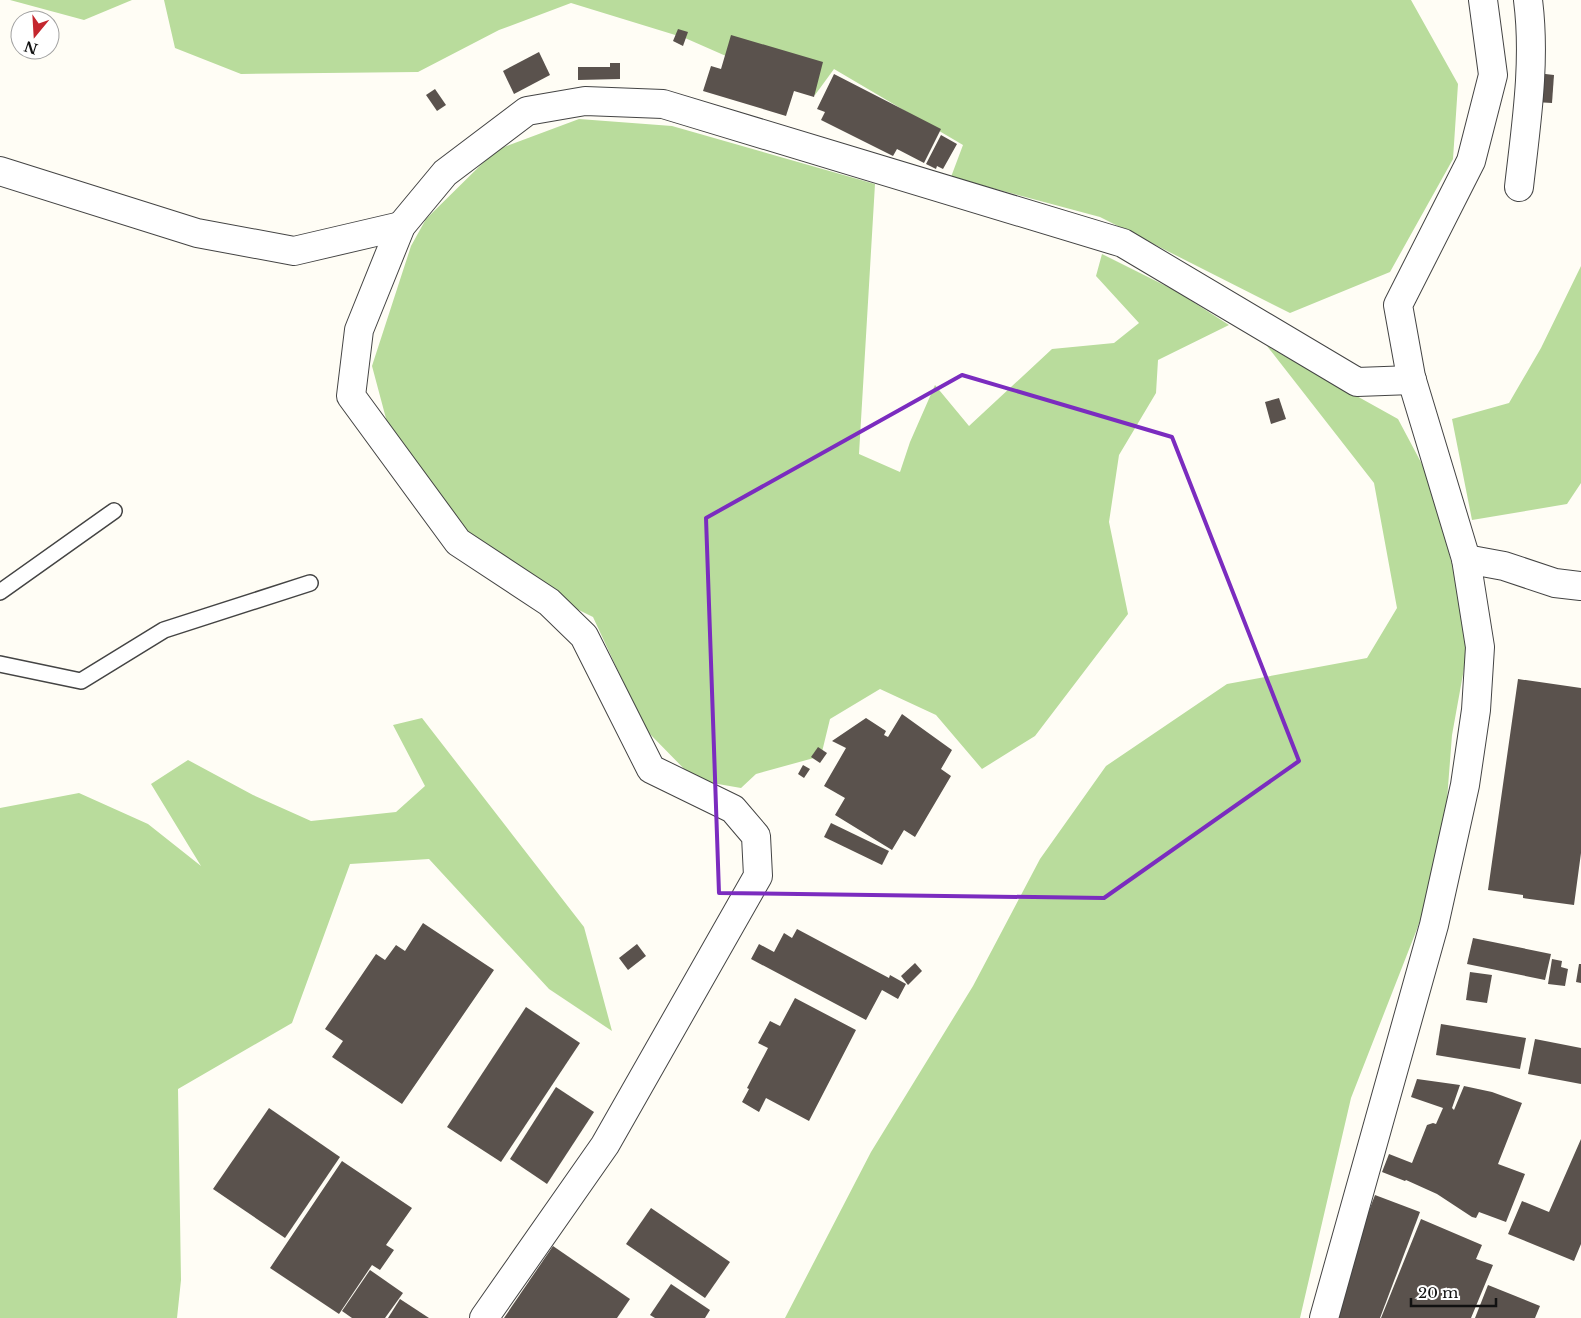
<svg xmlns="http://www.w3.org/2000/svg" width="1581" height="1318" viewBox="0 0 1581 1318" font-family="'Libre Baskerville',serif">
	<style>
		.forest { fill: #b9dc9c }
		.building { fill: #5a524d }
		.lines { fill: none; stroke-linecap: round; stroke-linejoin: round }
		.service-casing { stroke: #444; stroke-width: 18 }
		.minor-casing { stroke: #444; stroke-width: 30 }
		.service { stroke: #fff; stroke-width: 15 }
		.minor { stroke: #fff; stroke-width: 28 }
		.marked { fill: none; stroke: #7b2cbf; stroke-width: 4; stroke-linejoin: round }
	</style>
	<rect width="100%" height="100%" fill="#fffdf5"/>
	<!-- forest -->
	<g class="forest">
		<polygon points="10,0 132,0 84,20"/>
		<polygon points="164,0 1411,0 1458,84 1453,159 1390,272 1290,313 1100,217 951,177 963,145 834,69 815,95 685,38 571,3 499,30 418,72 241,74 175,48"/>
		<polygon points="579,119 672,126 875,184 859,454 900,472 910,442 935,385 969,426 1052,349 1114,343 1139,323 1096,276 1102,254 1176,291 1229,325 1158,360 1156,393 1119,455 1109,522 1128,614 1035,736 982,769 936,715 880,689 830,719 821,756 756,774 741,788 695,780 645,729 593,617 524,583 459,526 388,426 372,366 411,246 426,219 496,150"/>
		<polygon points="1581,266 1581,483 1567,504 1472,520 1452,419 1509,403 1541,348"/>
		<polygon points="1267,346 1398,419 1424,468 1445,536 1462,607 1467,652 1452,735 1443,852 1417,929 1351,1098 1300,1318 785,1318 871,1152 973,986 1040,859 1106,766 1227,684 1367,658 1397,608 1374,483"/>
		<polygon points="422,718 584,927 612,1031 549,989 429,859 350,864 292,1023 178,1089 181,1280 177,1318 0,1318 0,808 79,793 148,824 201,866 151,784 188,760 253,795 311,821 396,812 425,786 393,725"/>
	</g>
	<!-- building -->
	<g class="building">
		<polygon points="678,29 688,32 683,46 673,41"/>
		<polygon points="731,35 823,62 814,97 794,91 786,116 703,91 711,66 721,69"/>
		<polygon points="539,52 550,75 514,94 503,71"/>
		<polygon points="610,63 620,63 620,79 578,80 578,67 610,67"/>
		<polygon points="1537,73 1554,75 1552,103 1535,102"/>
		<polygon points="834,74 941,129 924,163 897,149 893,156 821,120 825,112 817,109"/>
		<polygon points="435,89 446,105 437,111 426,95"/>
		<polygon points="941,135 957,144 943,169 937,166 936,169 926,164"/>
		<polygon points="1279,398 1286,419 1271,424 1265,402"/>
		<polygon points="1518,679 1581,688 1581,853 1574,905 1523,898 1523,895 1488,890"/>
		<polygon points="902,714 952,750 941,769 951,776 915,837 904,830 892,850 835,815 845,798 824,786 846,748 832,741 866,718 886,731 884,735 888,737"/>
		<polygon points="818,747 827,753 820,763 811,757"/>
		<polygon points="803,765 810,769 804,778 798,774"/>
		<polygon points="831,823 889,851 882,865 824,837"/>
		<polygon points="423,923 494,970 402,1104 332,1057 343,1041 325,1029 376,954 385,960 396,945 405,951"/>
		<polygon points="797,929 889,978 890,975 906,984 898,999 882,990 866,1020 751,959 759,944 774,952 784,933 792,938"/>
		<polygon points="1473,938 1551,954 1545,980 1467,964"/>
		<polygon points="637,944 646,956 628,970 619,958"/>
		<polygon points="1552,959 1562,961 1561,967 1568,969 1565,986 1548,984"/>
		<polygon points="915,963 922,971 908,985 901,976"/>
		<polygon points="1579,964 1581,964 1581,983 1576,982"/>
		<polygon points="1470,972 1492,975 1487,1003 1466,1000"/>
		<polygon points="795,998 856,1030 809,1121 766,1098 759,1112 742,1102 749,1089 747,1088 768,1048 758,1043 770,1021 780,1026"/>
		<polygon points="526,1007 580,1043 501,1162 447,1127"/>
		<polygon points="1441,1024 1526,1038 1520,1069 1436,1055"/>
		<polygon points="1535,1039 1581,1048 1581,1084 1528,1074"/>
		<polygon points="1417,1079 1460,1085 1452,1108 1454,1110 1464,1086 1492,1092 1522,1103 1498,1164 1525,1174 1506,1222 1479,1212 1476,1218 1472,1217 1437,1194 1406,1180 1405,1181 1382,1172 1389,1154 1412,1163 1427,1125 1433,1123 1436,1124 1443,1108 1411,1097"/>
		<polygon points="556,1087 594,1112 547,1184 510,1159"/>
		<polygon points="269,1108 340,1157 285,1238 213,1189"/>
		<polygon points="1581,1139 1581,1244 1574,1261 1508,1234 1522,1201 1549,1212"/>
		<polygon points="342,1161 412,1208 386,1245 394,1250 380,1270 372,1265 339,1314 270,1268"/>
		<polygon points="1375,1195 1420,1212 1380,1318 1328,1318"/>
		<polygon points="651,1208 730,1262 705,1298 626,1244"/>
		<polygon points="1421,1219 1482,1245 1476,1259 1493,1265 1471,1318 1381,1318"/>
		<polygon points="553,1246 630,1299 617,1318 504,1318"/>
		<polygon points="370,1270 403,1293 385,1318 352,1318 342,1311"/>
		<polygon points="671,1284 710,1310 705,1318 655,1318 650,1315"/>
		<polygon points="1488,1285 1540,1306 1535,1318 1475,1318"/>
		<polygon points="400,1299 429,1318 388,1318"/>
	</g>
	<g class="lines">
		<defs>
			<g id="service">
				<polyline points="0,592 114,511"/>
				<polyline points="0,664 81,681 164,630 310,583"/>
			</g>
			<g id="minor">
				<polyline points="0,171 197,233 294,251 401,226"/>
				<path d="M1519 187C1526 125 1536 62 1528 0"/>
				<polyline points="1466,559 1504,566 1555,583 1581,586"/>
				<polyline points="484,1318 605,1145 758,876 756,836 733,809 651,769 584,636 549,602 458,542 351,396 359,330 401,226 445,173 527,111 585,101 663,104 1123,243 1357,382 1412,380"/>
				<polyline points="1324,1318 1434,925 1465,785 1476,710 1480,647 1466,559 1411,377 1398,305 1471,161 1493,75 1483,0"/>
			</g>
		</defs>
		<!-- service casing -->
		<use href="#service" class="service-casing"/>
		<!-- minor casing -->
		<use href="#minor" class="minor-casing"/>
		<!-- service -->
		<use href="#service" class="service"/>
		<!-- minor -->
		<use href="#minor" class="minor"/>
	</g>
	<!-- marked area -->
	<path class="marked" d="M962 375 1172 437 1299 761 1104 898 719 893 706 518Z"/>
	<!-- north arrow -->
	<g transform="translate(35 35) rotate(198)"><circle r="24" fill="#ffffff" stroke="#a0a0a0"/>
	<path d="M0-4L9 19L0 12L-9 19Z" fill="#c4262e"/>
	<text y="-8" font-size="14" font-weight="bold" text-anchor="middle" fill="#111111">N</text>
	</g>
	<!-- scale -->
	<path d="M1411 1298v8h85v-8" fill="none" stroke="#111111" stroke-width="2.5"/>
	<text x="1418" y="1298" font-size="15" fill="#111111" stroke="#ffffff" stroke-width="4" paint-order="stroke">20 m</text>
</svg>
